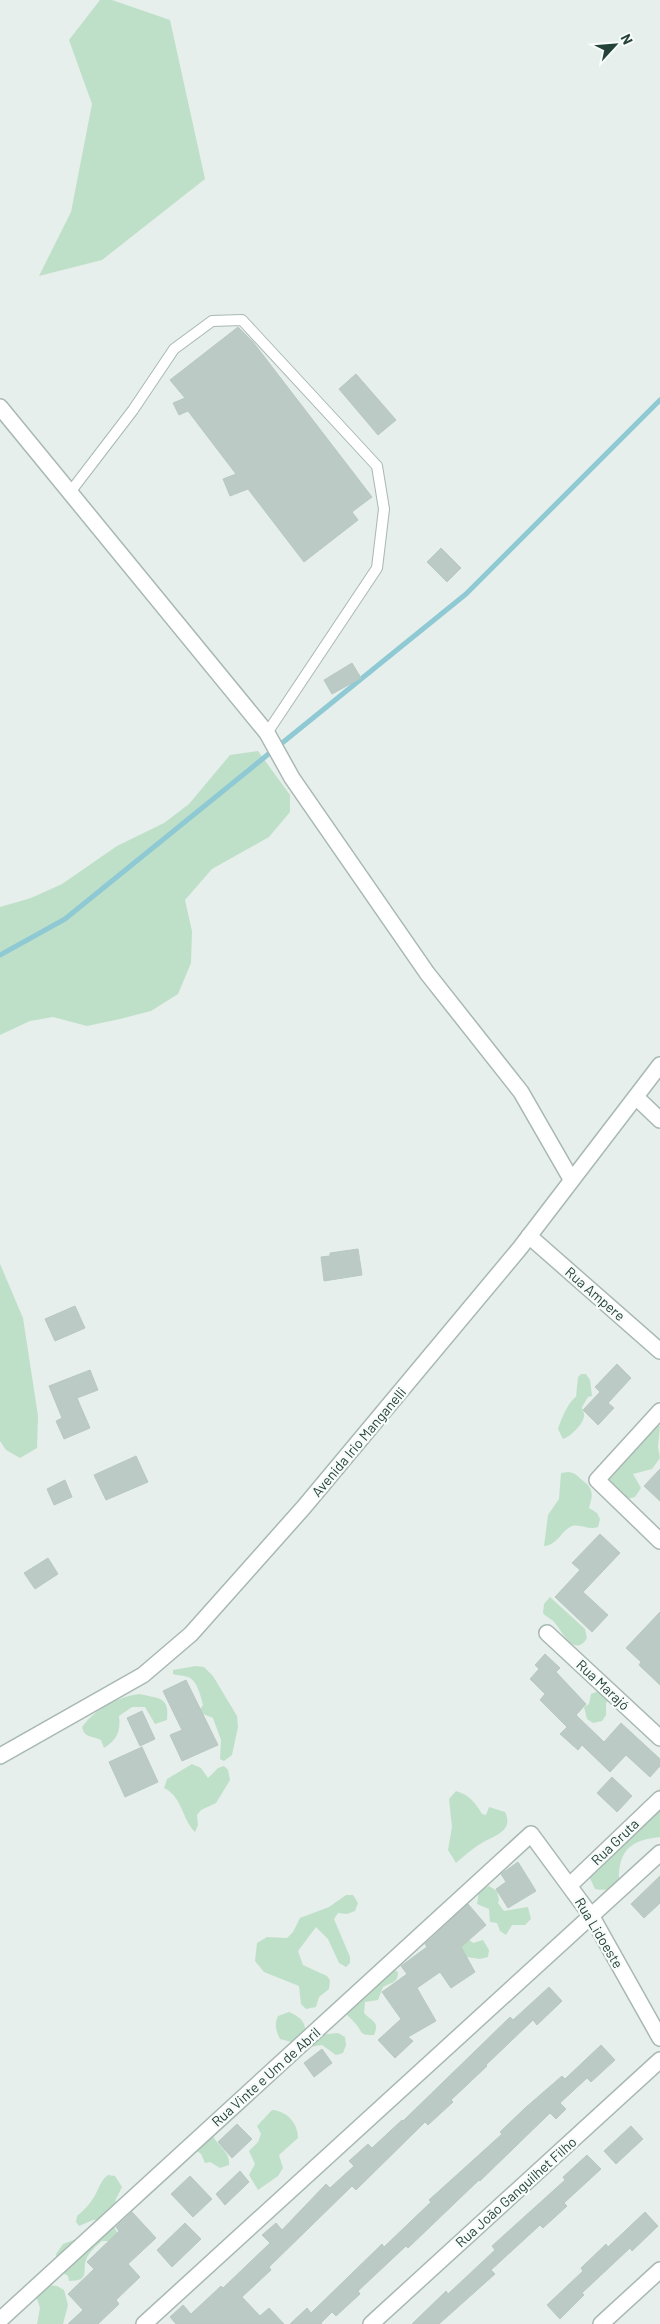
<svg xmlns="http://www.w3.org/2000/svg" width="660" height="2324" viewBox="0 0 660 2324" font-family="Barlow,sans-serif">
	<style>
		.green { fill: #bfe0c8 }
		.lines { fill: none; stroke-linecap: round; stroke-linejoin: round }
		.stream { stroke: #8ec9d4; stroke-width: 5 }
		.building { fill: #bbcac4; stroke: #b8c9c2 }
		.service-casing { stroke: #a8b8b2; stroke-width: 12 }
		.minor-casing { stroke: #a8b8b2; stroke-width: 18 }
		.service { stroke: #fff; stroke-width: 10 }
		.minor { stroke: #fff; stroke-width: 15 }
		.labels { text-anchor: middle; stroke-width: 4.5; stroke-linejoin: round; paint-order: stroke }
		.street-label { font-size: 14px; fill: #24423a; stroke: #f7fbf9 }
	</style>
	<rect width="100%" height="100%" fill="#e6efeb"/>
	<!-- green -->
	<g class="green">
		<polygon points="100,0 112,0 170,20 205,179 102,260 39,276 71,212 92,104 69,40"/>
		<polygon points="258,751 290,795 290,812 269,837 212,869 185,900 192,931 191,963 178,994 151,1011 120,1019 87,1026 53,1017 30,1021 0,1035 0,907 31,898 62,884 117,846 164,823 189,804 230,755"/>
		<polygon points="0,1264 23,1318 38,1416 37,1448 20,1458 6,1450 0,1441"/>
		<path d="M581 1374H586L590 1380 592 1396 588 1397 582 1407C582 1410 584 1412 584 1414 586 1422 570 1437 563 1439L558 1429C561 1420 568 1402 576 1397L578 1377Z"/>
		<polygon points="656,1426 660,1426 658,1447 660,1458 652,1469 633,1474 641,1488 635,1497 623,1500 609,1485 608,1478 615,1463 631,1455"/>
		<path d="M568 1472C576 1473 576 1475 582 1480 594 1489 593 1494 589 1508L597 1513 600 1519 598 1527C588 1531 579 1522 570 1527 560 1533 557 1545 544 1546L548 1515 559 1499 561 1473Z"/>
		<path d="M550 1597 585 1629 587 1638C575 1658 563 1633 555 1623 552 1619 546 1617 543 1613L544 1604Z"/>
		<path d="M196 1666 204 1667 213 1676 237 1716 238 1727 232 1755 224 1761 220 1759 221 1740 213 1718 198 1712 203 1705C201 1697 197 1680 188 1677 183 1675 178 1676 173 1674V1670Z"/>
		<polygon points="604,1689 609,1699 606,1703 606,1715 602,1721 593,1723 587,1719 584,1707 589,1704 591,1694"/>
		<path d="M140 1694C157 1699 170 1695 167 1720L155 1724 145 1707H132L119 1716C121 1731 117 1740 104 1748L101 1740C93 1736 84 1738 82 1727 95 1709 119 1696 140 1694Z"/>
		<path d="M192 1764 201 1768 208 1778 218 1768 224 1766 228 1770 230 1780 216 1803 201 1810 197 1815 198 1825 195 1832C182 1819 182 1796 164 1788L167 1779Z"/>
		<path d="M660 1787V1837C631 1840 618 1850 619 1881 611 1890 606 1891 595 1889L589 1876 657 1798Z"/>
		<path d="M456 1791C469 1795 475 1802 482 1814L486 1815 489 1807 505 1812C514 1831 495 1835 482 1843 473 1848 464 1856 456 1863L448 1850 452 1827 449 1799Z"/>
		<polygon points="489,1886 497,1891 499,1900 498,1903 504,1911 528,1907 531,1919 525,1925 512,1925 506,1935 500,1931 497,1923 490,1922 489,1909 477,1904 479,1891"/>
		<polygon points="346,1895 353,1895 358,1903 355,1911 347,1914 338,1913 334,1919 350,1957 350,1963 346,1967 339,1963 328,1939 316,1927 298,1951 303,1965 327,1976 330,1980 329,1989 319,1997 316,2007 306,2009 301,2004 299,1986 264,1972 255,1961 257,1943 267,1937 287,1938 293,1932 300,1918 329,1907"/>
		<polygon points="468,1939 473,1943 483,1940 489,1950 488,1957 480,1959 466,1957 458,1941"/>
		<path d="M385 1966 398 1972C398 1983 392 1982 383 1987L378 2000 365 2002 364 2013C372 2022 380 2021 374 2035 358 2036 363 2031 355 2023 349 2016 346 2016 343 2006Z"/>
		<path d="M289 2012C301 2017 307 2023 305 2036L338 2033 345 2037 346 2045 343 2053 336 2055 322 2045 310 2047 280 2039C276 2031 274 2025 278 2016Z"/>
		<path d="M272 2110C287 2111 298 2123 298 2138L279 2155 283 2168 278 2176 258 2190 249 2175 255 2164 249 2151 258 2142 261 2134 257 2126Z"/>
		<path d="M212 2133C215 2145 231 2151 229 2165L220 2168 210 2162 205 2163 201 2154 193 2147Z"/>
		<path d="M108 2175 115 2176 122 2187 115 2201 120 2205 114 2227 118 2234 110 2241H102C96 2246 89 2252 86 2260 82 2270 91 2281 69 2281L68 2276 59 2270 56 2254 63 2244 79 2238 101 2220H93L79 2226 76 2222 77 2216C83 2211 90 2204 94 2197 99 2189 100 2181 108 2175Z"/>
		<polygon points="47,2285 57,2286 64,2290 68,2305 63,2324 37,2324 40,2308 36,2296"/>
	</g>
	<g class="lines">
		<!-- stream -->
		<polyline class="stream" points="0,955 65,919 466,594 660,400"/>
	</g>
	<!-- building -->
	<g class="building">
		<polygon points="238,327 253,342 372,497 352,512 358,520 304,562 248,489 230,496 223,479 236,474 188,411 179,415 173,403 185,398 170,380"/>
		<polygon points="356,374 396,420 378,435 339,389"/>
		<polygon points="441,548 461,568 447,582 427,562"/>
		<polygon points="352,663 361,678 332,694 324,680"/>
		<polygon points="358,1249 362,1275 324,1281 321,1257 330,1256 330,1253"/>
		<polygon points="75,1306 85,1328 55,1341 45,1319"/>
		<polygon points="617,1364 631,1378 608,1403 614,1408 598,1425 583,1410 600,1392 595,1387"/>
		<polygon points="90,1370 98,1390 77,1398 90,1428 64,1439 56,1421 62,1418 49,1386"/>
		<polygon points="136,1456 148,1482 106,1500 94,1475"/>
		<polygon points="660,1469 660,1501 644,1486"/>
		<polygon points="65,1480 72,1497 54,1505 47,1489"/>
		<polygon points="600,1534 620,1553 583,1592 608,1615 592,1632 555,1597 580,1570 572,1563"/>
		<polygon points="48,1558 58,1574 35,1589 24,1573"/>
		<polygon points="660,1612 660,1685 639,1665 641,1662 626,1648"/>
		<polygon points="545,1654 560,1668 556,1672 586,1704 576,1715 604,1742 621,1723 660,1759 660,1766 650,1777 626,1755 610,1772 582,1745 578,1750 560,1734 567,1727 540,1700 545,1694 530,1679 539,1669 535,1665"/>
		<polygon points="186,1680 218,1745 182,1761 170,1735 182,1730 163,1691"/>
		<polygon points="142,1711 155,1739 140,1746 127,1718"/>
		<polygon points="142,1747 158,1782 125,1797 109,1762"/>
		<polygon points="612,1777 632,1796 617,1812 597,1793"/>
		<polygon points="518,1862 536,1891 508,1908 496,1889 506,1882 501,1874"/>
		<polygon points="660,1876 660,1903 644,1918 631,1904"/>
		<polygon points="468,1904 486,1925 461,1947 475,1972 451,1988 440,1972 417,1988 436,2021 408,2037 413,2041 395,2058 378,2040 401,2019 382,1992 407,1974 401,1966 427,1947 425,1944"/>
		<polygon points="549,1987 562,2001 537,2025 533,2020 486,2065 487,2066 451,2100 453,2102 428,2125 425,2122 356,2190 352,2186 269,2267 271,2270 242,2297 260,2316 269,2308 284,2324 176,2324 170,2317 183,2305 191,2314 221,2286 223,2288 270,2243 262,2235 276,2223 282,2230 326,2184 330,2188 354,2166 349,2161 368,2144 372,2148 402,2120 403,2121 510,2017 513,2020"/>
		<polygon points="601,2045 615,2060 591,2082 587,2078 560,2103 566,2109 556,2119 550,2113 480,2181 479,2180 408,2248 406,2246 358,2291 360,2294 336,2316 332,2312 321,2323 322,2324 290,2324 307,2308 311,2313 382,2244 384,2247 431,2202 429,2200 502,2134 500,2132 525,2108 562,2076 565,2079"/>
		<polygon points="322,2049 332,2063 314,2077 304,2063"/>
		<polygon points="237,2124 252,2139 232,2158 218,2142"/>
		<polygon points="631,2126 643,2139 616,2164 604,2151"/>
		<polygon points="587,2155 601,2169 564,2203 567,2206 543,2228 540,2225 491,2270 495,2274 439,2324 412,2324 446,2291 448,2294 495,2250 492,2246 565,2180 563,2177"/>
		<polygon points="240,2171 249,2182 225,2205 216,2194"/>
		<polygon points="190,2176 212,2199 193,2217 171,2194"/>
		<polygon points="132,2212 156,2238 128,2264 140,2277 116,2300 119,2304 98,2324 68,2324 83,2310 68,2294 94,2269 87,2262 119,2231 116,2227"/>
		<polygon points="645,2212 658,2226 632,2251 630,2248 582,2293 584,2295 560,2319 547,2305 583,2271 581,2268 606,2244 608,2247"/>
		<polygon points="185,2223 201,2239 172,2267 157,2250"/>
	</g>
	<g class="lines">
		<defs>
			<polyline id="service" points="71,491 133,410 174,349 212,321 242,320 377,466 384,509 377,568 267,733"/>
			<g id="minor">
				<polyline points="0,407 267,733 292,778 427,973 521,1092 571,1179"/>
				<polyline points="637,1098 660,1120"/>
				<polyline points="529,1236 660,1351"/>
				<polyline points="660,1411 597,1480 660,1541"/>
				<polyline points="547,1633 660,1738"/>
				<polyline points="0,1756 143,1675 191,1634 304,1507 520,1248 660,1065"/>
				<polyline points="570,1885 660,1799"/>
				<polyline points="0,2320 531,1834 592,1917 660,2038"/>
				<polyline points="144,2324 660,1853"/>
				<polyline points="371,2324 660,2060"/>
				<polyline points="601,2324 660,2270"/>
			</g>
		</defs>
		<!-- service casing -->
		<use href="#service" class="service-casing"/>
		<!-- minor casing -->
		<use href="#minor" class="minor-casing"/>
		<!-- service -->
		<use href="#service" class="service"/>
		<!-- minor -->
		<use href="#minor" class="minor"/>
	</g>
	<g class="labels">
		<!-- street labels -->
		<g class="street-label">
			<text transform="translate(595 1294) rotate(41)" y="5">Rua Ampere</text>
			<text transform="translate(359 1442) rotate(-50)" y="5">Avenida Irio Manganelli</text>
			<text transform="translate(603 1685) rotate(43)" y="5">Rua Marajó</text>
			<text transform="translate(615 1842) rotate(-44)" y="5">Rua Gruta</text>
			<text transform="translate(599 1933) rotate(59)" y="5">Rua Lidoeste</text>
			<text transform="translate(266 2077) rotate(-42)" y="5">Rua Vinte e Um de Abril</text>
			<text transform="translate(516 2192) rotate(-42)" y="5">Rua João Ganguilhet Filho</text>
		</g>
	</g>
	<!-- north arrow -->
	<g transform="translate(615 45) rotate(64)" stroke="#f7fbf9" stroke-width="4" paint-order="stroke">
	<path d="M0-4L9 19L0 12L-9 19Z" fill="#24423a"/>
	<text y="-8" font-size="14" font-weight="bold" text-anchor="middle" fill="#24423a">N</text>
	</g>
</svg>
